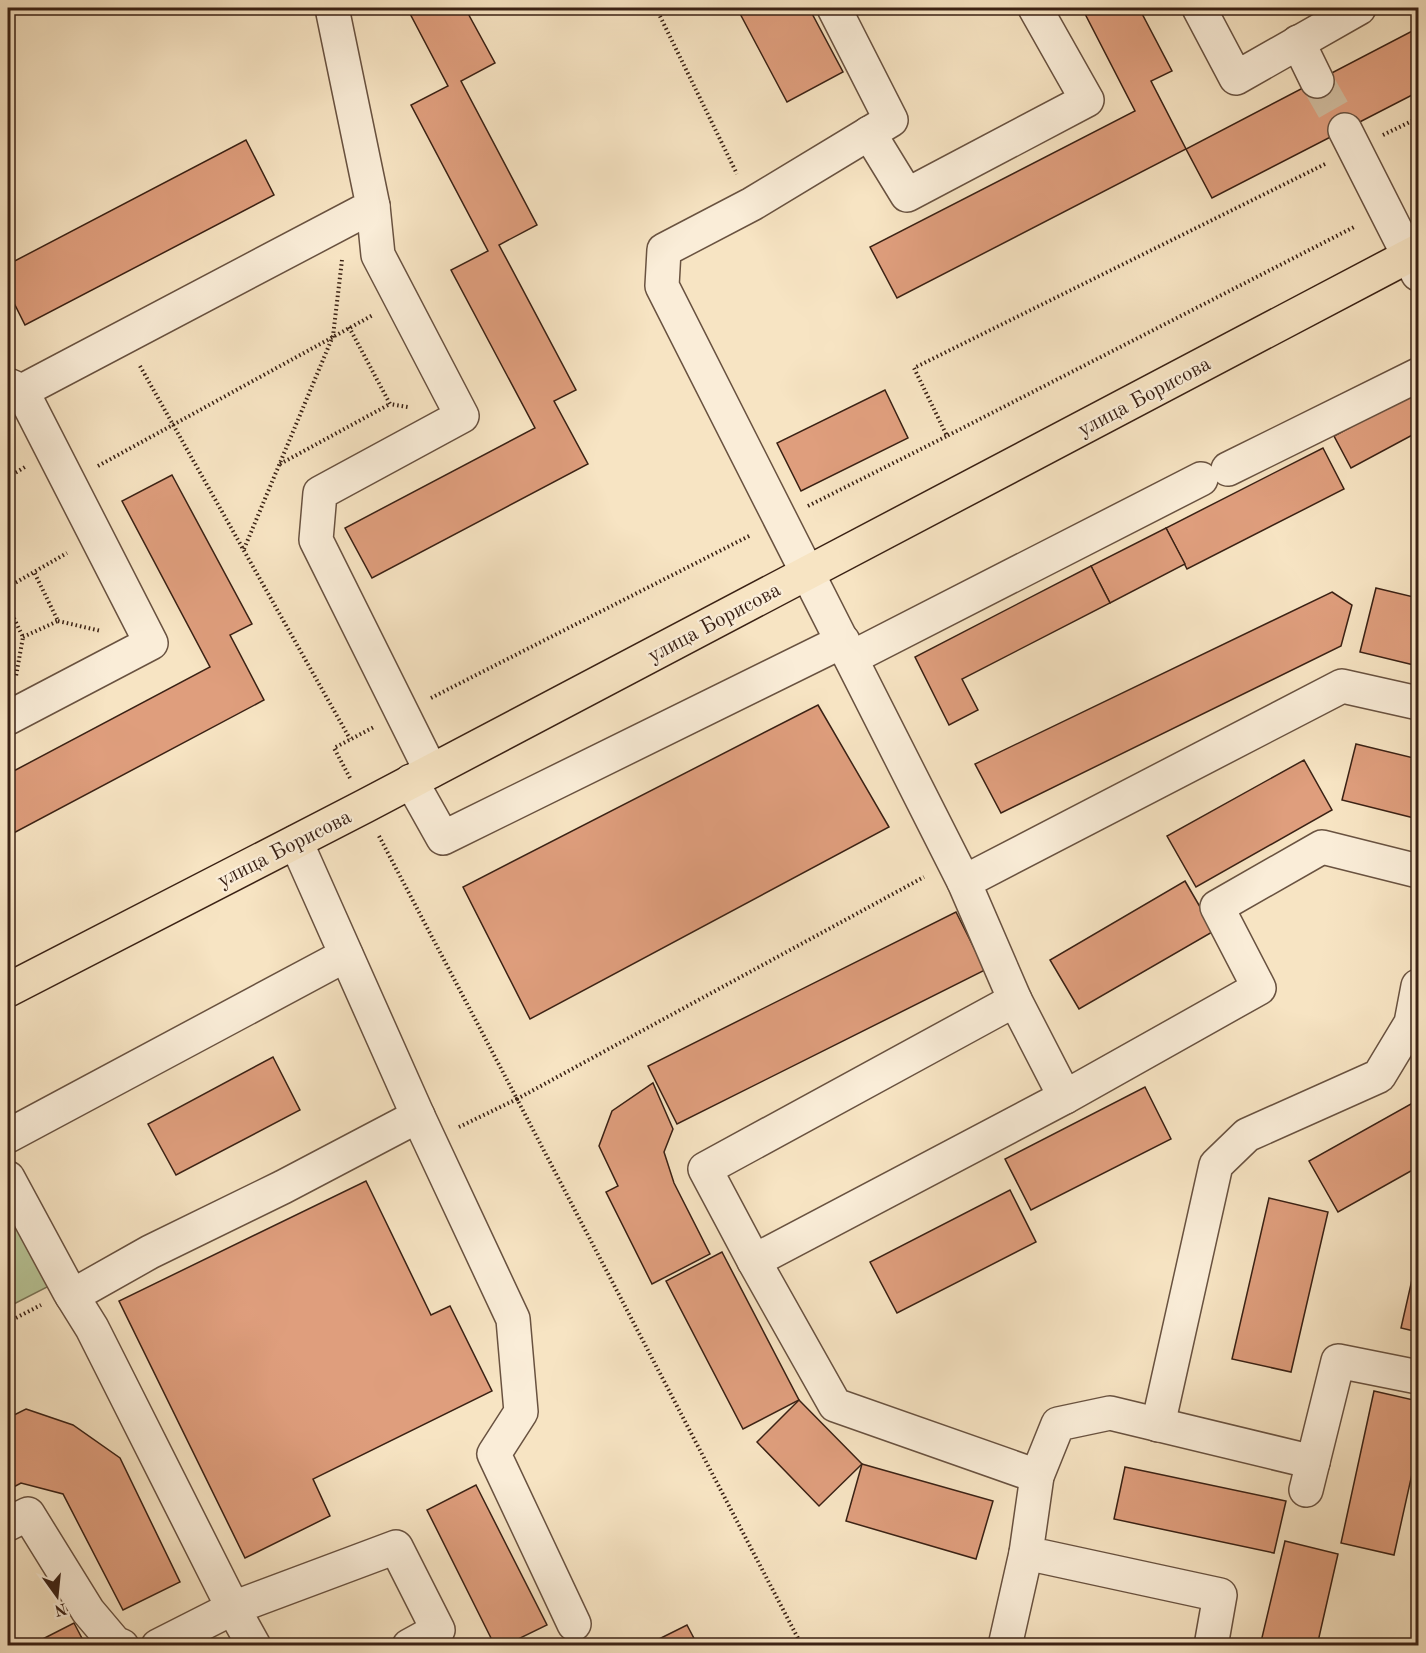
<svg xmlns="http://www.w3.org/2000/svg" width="1426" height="1653" viewBox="0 0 1426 1653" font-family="'Old Standard TT',serif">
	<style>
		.green { fill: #b8c597; stroke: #797356; stroke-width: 1.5 }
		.building { fill: #df9e7d; stroke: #3a2114; stroke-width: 1.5 }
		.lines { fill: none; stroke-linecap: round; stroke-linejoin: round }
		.minor-tunnel { stroke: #d1bda0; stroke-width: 33; stroke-dasharray: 33 16; stroke-linecap: butt }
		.minor-casing { stroke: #695240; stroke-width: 36 }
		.major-casing { stroke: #3a2114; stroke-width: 36 }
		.path { stroke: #3a2114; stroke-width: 4; stroke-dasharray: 1.5 3; stroke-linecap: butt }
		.minor { stroke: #faedd8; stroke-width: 33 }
		.major { stroke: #f7e4c3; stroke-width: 33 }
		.labels { text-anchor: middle; stroke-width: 4.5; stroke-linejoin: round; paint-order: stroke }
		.street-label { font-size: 21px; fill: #3a2114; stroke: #faedd8 }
	</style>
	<rect width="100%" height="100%" fill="#f7e4c3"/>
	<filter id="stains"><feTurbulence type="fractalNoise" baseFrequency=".00333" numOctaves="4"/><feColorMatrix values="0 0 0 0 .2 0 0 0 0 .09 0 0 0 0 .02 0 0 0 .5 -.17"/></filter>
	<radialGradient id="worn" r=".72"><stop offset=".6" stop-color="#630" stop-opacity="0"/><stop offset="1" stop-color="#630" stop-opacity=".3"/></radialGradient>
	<!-- green -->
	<polygon class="green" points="8,1201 53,1284 8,1307"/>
	<!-- building -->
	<g class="building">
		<polygon points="407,8 465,8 495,63 461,81 537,225 499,245 576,390 554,401 588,464 372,578 345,528 535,428 451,270 488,251 411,105 448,86"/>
		<polygon points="737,8 809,8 843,72 787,102"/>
		<polygon points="1082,8 1139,8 1172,71 1151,81 1186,149 897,298 870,247 1135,111"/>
		<polygon points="1418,28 1418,92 1212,198 1186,149"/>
		<polygon points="246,140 274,195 25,325 8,291 8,262 9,264"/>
		<polygon points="885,390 908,438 801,491 777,443"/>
		<polygon points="1418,391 1418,432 1351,468 1334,436"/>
		<polygon points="1323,448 1344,489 1187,569 1166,528"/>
		<polygon points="172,475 252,624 230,635 264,700 8,836 8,774 210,667 122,501"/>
		<polygon points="1166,528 1185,564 1110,603 1091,566"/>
		<polygon points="1091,566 1110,603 962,679 978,710 949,725 915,657"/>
		<polygon points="1376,588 1418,598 1418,666 1360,652"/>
		<polygon points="1332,592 1352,605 1341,646 1001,813 975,764"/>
		<polygon points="818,705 889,827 530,1019 463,887"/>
		<polygon points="1356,744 1418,759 1418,819 1342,800"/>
		<polygon points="1304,760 1332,810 1196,887 1167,836"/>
		<polygon points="1185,881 1214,931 1079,1009 1050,960"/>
		<polygon points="956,912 985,970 677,1124 648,1066"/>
		<polygon points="273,1057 300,1110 176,1175 148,1124"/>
		<polygon points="653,1083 673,1129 664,1152 674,1183 710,1254 652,1284 606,1192 618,1186 599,1146 612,1111"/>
		<polygon points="1145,1087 1171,1139 1031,1210 1005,1159"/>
		<polygon points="1418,1100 1418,1167 1338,1212 1309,1161"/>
		<polygon points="366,1181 431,1315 450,1306 492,1391 313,1479 330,1516 245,1558 119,1301"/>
		<polygon points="1010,1190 1036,1242 897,1313 870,1262"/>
		<polygon points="1269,1198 1328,1212 1291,1372 1232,1359"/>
		<polygon points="722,1252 799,1400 743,1429 666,1281"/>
		<polygon points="1416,1262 1418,1263 1418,1332 1401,1328"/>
		<polygon points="1374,1391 1418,1401 1418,1447 1394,1555 1341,1543"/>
		<polygon points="799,1400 862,1464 819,1506 757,1442"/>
		<polygon points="26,1409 73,1425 120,1458 180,1582 123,1610 63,1494 21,1483 8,1490 8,1418"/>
		<polygon points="862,1464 993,1501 976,1559 846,1521"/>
		<polygon points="1125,1467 1286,1501 1274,1553 1114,1519"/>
		<polygon points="476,1485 547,1625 518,1639 521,1646 495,1646 427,1510"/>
		<polygon points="1285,1541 1338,1554 1317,1646 1260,1646"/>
		<polygon points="74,1623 86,1646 29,1646"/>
		<polygon points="687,1625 698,1646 646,1646 651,1643"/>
	</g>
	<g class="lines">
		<!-- minor-tunnel -->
		<polyline class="minor-tunnel" points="1317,81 1345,130"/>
		<defs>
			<g id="minor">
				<polyline points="834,8 891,120 752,204 664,250 662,286 964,882 1015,1000 705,1169 754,1261 835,1405 1037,1476"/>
				<polyline points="1199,8 1236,78 1359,8"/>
				<polyline points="1298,42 1317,81"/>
				<polyline points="1345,130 1418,274"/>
				<polyline points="869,133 907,195 1087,100 1035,8"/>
				<polyline points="373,206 378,255 462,416 320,493 316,540 431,771"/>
				<polyline points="8,385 22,391 373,206 332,8"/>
				<polyline points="1228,469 1418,375"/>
				<polyline points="851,658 1201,479"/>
				<polyline points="8,718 151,643 22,391"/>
				<polyline points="411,781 443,838 843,641"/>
				<polyline points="296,842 418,1116 513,1319 521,1412 494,1454 574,1624"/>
				<polyline points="964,882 1342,686 1418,703"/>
				<polyline points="1015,1000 1065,1097 1259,988 1217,907 1322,847 1418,871"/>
				<polyline points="8,1136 346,955"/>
				<polyline points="8,1178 69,1291 92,1328 233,1608 158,1646"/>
				<polyline points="754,1261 1065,1097"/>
				<polyline points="72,1296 150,1252 283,1187 418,1116"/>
				<polyline points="1158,1425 1216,1165 1247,1135 1379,1076 1411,1023 1418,986"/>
				<polyline points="1306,1490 1338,1361 1418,1377"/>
				<polyline points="8,1524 28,1514 88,1611 115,1643 122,1646"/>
				<polyline points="254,1646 233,1608 396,1547 438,1630 409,1646"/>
				<polyline points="1005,1646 1026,1553"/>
				<polyline points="1211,1646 1220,1595 1026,1553 1037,1476 1058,1424 1110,1413 1313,1462"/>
			</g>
			<polyline id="major" points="8,990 365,806 1418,251"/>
		</defs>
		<!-- minor casing -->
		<use href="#minor" class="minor-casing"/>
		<!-- major casing -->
		<use href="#major" class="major-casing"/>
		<!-- path -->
		<g class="path">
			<polyline points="656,8 737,174"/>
			<polyline points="1383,135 1418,118"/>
			<polyline points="1325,164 914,368 947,436 1356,226"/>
			<polyline points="349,327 390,404 408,407"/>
			<polyline points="140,366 350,739"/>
			<polyline points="280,464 390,404"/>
			<polyline points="98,466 373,315"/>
			<polyline points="8,477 25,467"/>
			<polyline points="808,506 947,436"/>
			<polyline points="244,549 333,336 342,260"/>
			<polyline points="8,587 67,553"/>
			<polyline points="8,606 23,637 16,676"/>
			<polyline points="58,621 101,631"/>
			<polyline points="23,637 58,621 34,572"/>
			<polyline points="431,698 751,535"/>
			<polyline points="350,778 334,748 374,727"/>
			<polyline points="379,836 517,1099 459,1127"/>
			<polyline points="8,1322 41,1305"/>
			<polyline points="802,1646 517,1099 924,877"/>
		</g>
		<!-- minor -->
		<use href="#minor" class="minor"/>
		<!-- major -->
		<use href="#major" class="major"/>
	</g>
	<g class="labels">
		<!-- street labels -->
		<g class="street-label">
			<text transform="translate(1144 396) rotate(-28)" y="7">улица Борисова</text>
			<text transform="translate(714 622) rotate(-28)" y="7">улица Борисова</text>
			<text transform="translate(284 848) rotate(-27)" y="7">улица Борисова</text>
		</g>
	</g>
	<!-- margin -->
	<rect width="1426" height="1653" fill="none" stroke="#f7e4c3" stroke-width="30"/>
	<rect x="9" y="9" width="1408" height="1635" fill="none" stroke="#3a2114" stroke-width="3"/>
	<rect x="15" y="15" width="1396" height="1623" fill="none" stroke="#3a2114" stroke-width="1.5"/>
	<!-- north arrow -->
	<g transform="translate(57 1596) rotate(165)" stroke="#faedd8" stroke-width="4.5" paint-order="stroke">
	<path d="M0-4.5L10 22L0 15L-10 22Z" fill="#3a2114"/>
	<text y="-9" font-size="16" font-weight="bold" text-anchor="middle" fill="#3a2114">N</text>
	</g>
	<rect width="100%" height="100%" filter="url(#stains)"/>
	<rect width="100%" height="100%" fill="url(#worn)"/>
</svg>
